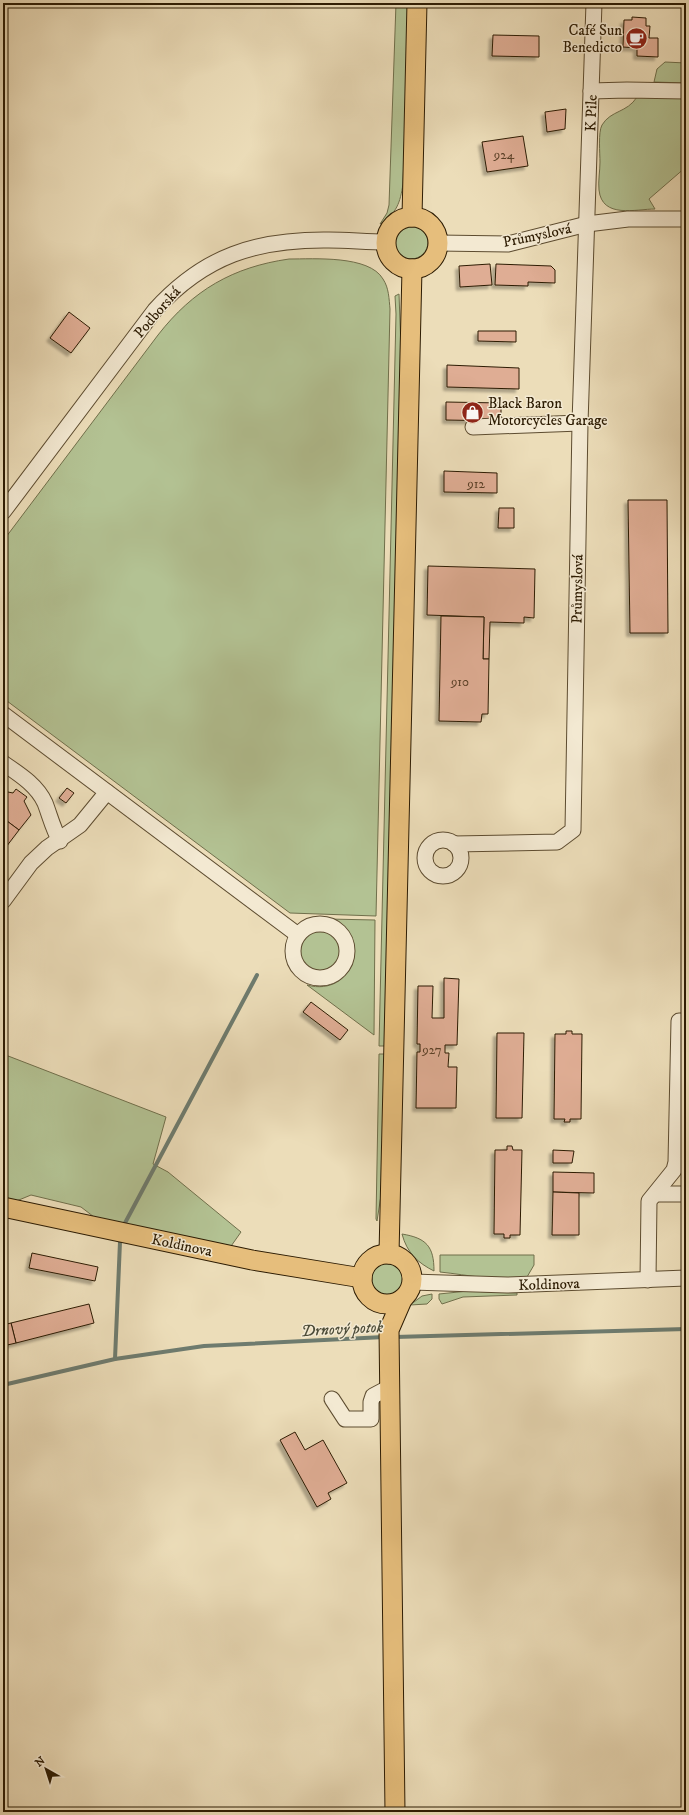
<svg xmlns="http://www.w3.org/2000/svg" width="689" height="1815" viewBox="0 0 689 1815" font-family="'IM FELL DW Pica',serif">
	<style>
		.green { fill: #b3c293; stroke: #706f4b }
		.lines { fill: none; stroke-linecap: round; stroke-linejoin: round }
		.stream { stroke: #6e7b6e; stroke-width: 4 }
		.building { fill: #dfad94; stroke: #2d1c03; filter: url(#shadow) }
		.minor-casing { stroke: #5d4c30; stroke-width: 17 }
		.major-casing { stroke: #2d1c03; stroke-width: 21 }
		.minor { stroke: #f3e9d2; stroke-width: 15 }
		.major { stroke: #e6be7c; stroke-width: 19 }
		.labels { text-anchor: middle; stroke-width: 3; stroke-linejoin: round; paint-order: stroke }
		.number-label { font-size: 13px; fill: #5a4027 }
		.poi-label { font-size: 15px; fill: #2d1c03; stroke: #f3e9d2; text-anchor: end }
		.street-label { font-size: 15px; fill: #2d1c03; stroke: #f3e9d2 }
		.water-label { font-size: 16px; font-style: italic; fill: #4d4c38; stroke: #f3e9d2 }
	</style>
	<defs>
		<filter id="shadow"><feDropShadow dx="-3.5" dy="3.5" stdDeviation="1" flood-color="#0004"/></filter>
	</defs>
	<rect width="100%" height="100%" fill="#ecddb9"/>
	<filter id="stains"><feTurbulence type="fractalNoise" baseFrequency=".005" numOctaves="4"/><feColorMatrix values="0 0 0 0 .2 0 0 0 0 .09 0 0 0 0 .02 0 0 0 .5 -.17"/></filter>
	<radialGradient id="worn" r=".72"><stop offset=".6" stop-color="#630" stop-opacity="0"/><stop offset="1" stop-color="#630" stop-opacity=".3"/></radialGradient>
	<!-- green -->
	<g class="green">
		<path d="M396 3H409L403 184C400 203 397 213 380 224L387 213 389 205Z"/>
		<polygon points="665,62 686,63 686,83 654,82 657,69"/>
		<path d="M637 97H686V167L649 199 655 209C636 209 602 219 599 190 598 181 600 171 600 162 600 154 598 132 602 125 611 110 627 113 637 97Z"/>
		<circle cx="411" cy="242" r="17"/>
		<path d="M289 259C314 259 369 255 383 279 389 288 389 299 390 309L376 916 290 913 3 698V541L158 335C193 290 233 267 289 259Z"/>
		<polygon points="399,294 401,349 385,1046 379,1046 396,314 395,296"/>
		<path d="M328 919 375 920 374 1035 307 985C354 998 374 934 328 919Z"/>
		<circle cx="319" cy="952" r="21"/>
		<polygon points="3,1054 166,1117 153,1164 168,1172 241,1232 229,1249 98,1220 81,1207 31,1195 14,1202 3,1199"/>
		<polygon points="379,1054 385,1054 382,1189 377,1221 376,1219"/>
		<path d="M402 1234C426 1238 434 1246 434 1271 418 1263 407 1253 402 1234Z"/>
		<path d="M440 1255H534V1265L527 1277C498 1282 469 1275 440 1272Z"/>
		<circle cx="388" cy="1279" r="17"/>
		<polygon points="468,1291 517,1293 517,1295 463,1297 442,1304 439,1299 439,1294"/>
		<polygon points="432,1294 432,1299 427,1304 410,1305 422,1296"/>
	</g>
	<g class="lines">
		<!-- stream -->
		<g class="stream">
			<polyline points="125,1223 257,975"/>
			<polyline points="395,1337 686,1329"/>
			<polyline points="115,1359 120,1242"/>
			<polyline points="3,1385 115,1359 204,1346 384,1337"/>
		</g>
	</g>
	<!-- building -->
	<g class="building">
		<polygon points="632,17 646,18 646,26 650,26 649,38 658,38 658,57 637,56 637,48 623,47 624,20 632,20"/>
		<polygon points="493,35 539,36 539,57 492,56"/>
		<polygon points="566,109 565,129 547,132 545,112"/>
		<polygon points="523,136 528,166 487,172 482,142"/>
		<polygon points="490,264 492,285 460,287 459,266"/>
		<polygon points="496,264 551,266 555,270 555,283 528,282 528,286 495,285"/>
		<polygon points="69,312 90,328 71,353 50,338"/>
		<polygon points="478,331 516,331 516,342 478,341"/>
		<polygon points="447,365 519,368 519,389 447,387"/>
		<polygon points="446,402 501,403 501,421 446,420"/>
		<polygon points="444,471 497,473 497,493 444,492"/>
		<polygon points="628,500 667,500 668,633 630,633"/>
		<polygon points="499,508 514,508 514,528 498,528"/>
		<polygon points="428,566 535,569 534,618 524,617 524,623 490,622 489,659 483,659 484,617 427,615"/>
		<polygon points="441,616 484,617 483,659 489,659 488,714 482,714 481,722 439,721"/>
		<polygon points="67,788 74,793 66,803 59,798"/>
		<polygon points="16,789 27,797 24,801 31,815 19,830 3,818 3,791 13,793"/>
		<polygon points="3,818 19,830 3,851"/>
		<polygon points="444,978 459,979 457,1045 445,1045 445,1053 449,1053 448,1067 457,1067 456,1108 416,1108 417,1052 420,1052 420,1044 417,1044 418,986 433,986 432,1018 444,1018"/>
		<polygon points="311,1002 348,1030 340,1040 303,1012"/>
		<polygon points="566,1031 572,1031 572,1034 582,1034 581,1119 570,1119 570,1122 564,1122 565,1119 554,1119 555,1034 566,1034"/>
		<polygon points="497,1033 524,1033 522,1118 496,1118"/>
		<polygon points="507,1146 512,1146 513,1150 522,1150 520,1235 510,1235 510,1238 504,1238 504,1234 494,1234 495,1150 507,1150"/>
		<polygon points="553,1150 574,1151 572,1163 553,1163"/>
		<polygon points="553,1172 594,1173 594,1193 553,1192"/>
		<polygon points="553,1192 579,1193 579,1235 552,1235"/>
		<polygon points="32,1253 98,1267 95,1281 29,1268"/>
		<polygon points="89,1304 94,1323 16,1343 11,1323"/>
		<polygon points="11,1323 16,1343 3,1346 3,1325"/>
		<polygon points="295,1432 305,1450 323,1440 347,1483 328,1493 331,1499 317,1507 280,1440"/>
	</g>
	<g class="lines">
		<defs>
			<g id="minor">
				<polyline points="591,91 627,90 686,91"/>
				<polyline points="438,243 508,244 587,224 628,219 686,219"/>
				<polyline points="473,427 580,423"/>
				<path d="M3 512 155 310C204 256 256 239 329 240 348 240 367 242 386 242"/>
				<polyline points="3,714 298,935"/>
				<path d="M3 763C19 774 37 785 45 803 50 816 53 829 60 841"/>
				<circle cx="443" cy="858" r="18"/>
				<polyline points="454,844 557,842 573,830 580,423 594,3"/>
				<polyline points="3,901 31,863 47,848 80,825 107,792"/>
				<circle cx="320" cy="951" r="27"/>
				<polyline points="656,1194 686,1194"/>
				<polyline points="648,1280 649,1201 674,1170 676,1162 679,1021 686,1021"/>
				<polyline points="412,1282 507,1285 686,1278"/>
				<polyline points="332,1399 345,1419 371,1419 371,1402 373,1396 390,1387"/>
			</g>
			<g id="major">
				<polyline points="412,217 417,3"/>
				<circle cx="412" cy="243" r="26"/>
				<polyline points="3,1207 252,1260 362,1278"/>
				<circle cx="387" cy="1279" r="25"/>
				<polyline points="389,1254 412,269"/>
				<polyline points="395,1812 389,1330 402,1300"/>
			</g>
		</defs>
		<!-- minor casing -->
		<use href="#minor" class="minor-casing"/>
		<!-- major casing -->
		<use href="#major" class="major-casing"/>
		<!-- minor -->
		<use href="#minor" class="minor"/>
		<!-- major -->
		<use href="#major" class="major"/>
	</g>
	<!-- icons -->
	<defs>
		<symbol id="cafe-disc" viewBox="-11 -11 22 22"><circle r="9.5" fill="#8f2418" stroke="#f3e9d2"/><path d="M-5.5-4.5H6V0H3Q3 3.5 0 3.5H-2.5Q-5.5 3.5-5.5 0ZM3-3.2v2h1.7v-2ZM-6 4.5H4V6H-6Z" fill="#fff"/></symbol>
		<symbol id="shop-disc" viewBox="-11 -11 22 22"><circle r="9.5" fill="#8f2418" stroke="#f3e9d2"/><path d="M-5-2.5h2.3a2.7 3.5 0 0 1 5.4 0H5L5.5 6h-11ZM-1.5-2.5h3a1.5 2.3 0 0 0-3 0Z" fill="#fff"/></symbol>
	</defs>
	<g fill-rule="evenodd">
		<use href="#cafe-disc" x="624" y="26" width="25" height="25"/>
		<use href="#shop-disc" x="460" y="400" width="25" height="25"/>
	</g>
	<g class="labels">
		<!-- number labels -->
		<g class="number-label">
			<text x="504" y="159">924</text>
			<text x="476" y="488">912</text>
			<text x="460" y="686">910</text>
			<text x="432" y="1054">927</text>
		</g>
		<!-- poi labels -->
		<g class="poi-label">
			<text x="622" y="35">Café Sun<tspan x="622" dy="17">Benedicto</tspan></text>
			<text x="488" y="408" text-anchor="start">Black Baron<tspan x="488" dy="17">Motorcycles Garage</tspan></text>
		</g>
		<!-- street labels -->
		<g class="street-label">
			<text transform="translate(591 113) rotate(-88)" y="5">K Pile</text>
			<text transform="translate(537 235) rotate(-12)" y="5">Průmyslová</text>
			<text transform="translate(157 312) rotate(-49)" y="5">Podborská</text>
			<text transform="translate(577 589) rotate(-89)" y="5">Průmyslová</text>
			<text transform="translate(182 1245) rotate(12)" y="5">Koldinova</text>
			<text transform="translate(549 1284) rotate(-2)" y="5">Koldinova</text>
		</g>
		<!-- water labels -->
		<g class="water-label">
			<text transform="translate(342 1328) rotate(-3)" y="6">Drnový potok</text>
		</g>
	</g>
	<!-- margin -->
	<rect width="689" height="1815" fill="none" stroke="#ecddb9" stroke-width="16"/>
	<rect x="4" y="4" width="681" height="1807" fill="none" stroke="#2d1c03" stroke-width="2"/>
	<rect x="8" y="8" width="673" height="1799" fill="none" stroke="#2d1c03"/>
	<!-- north arrow -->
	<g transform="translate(46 1769) rotate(321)" stroke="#f3e9d2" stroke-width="3" paint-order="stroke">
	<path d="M0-3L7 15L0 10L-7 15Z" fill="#2d1c03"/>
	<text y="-6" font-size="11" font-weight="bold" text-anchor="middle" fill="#2d1c03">N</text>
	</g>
	<rect width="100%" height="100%" filter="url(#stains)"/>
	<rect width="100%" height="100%" fill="url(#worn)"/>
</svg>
